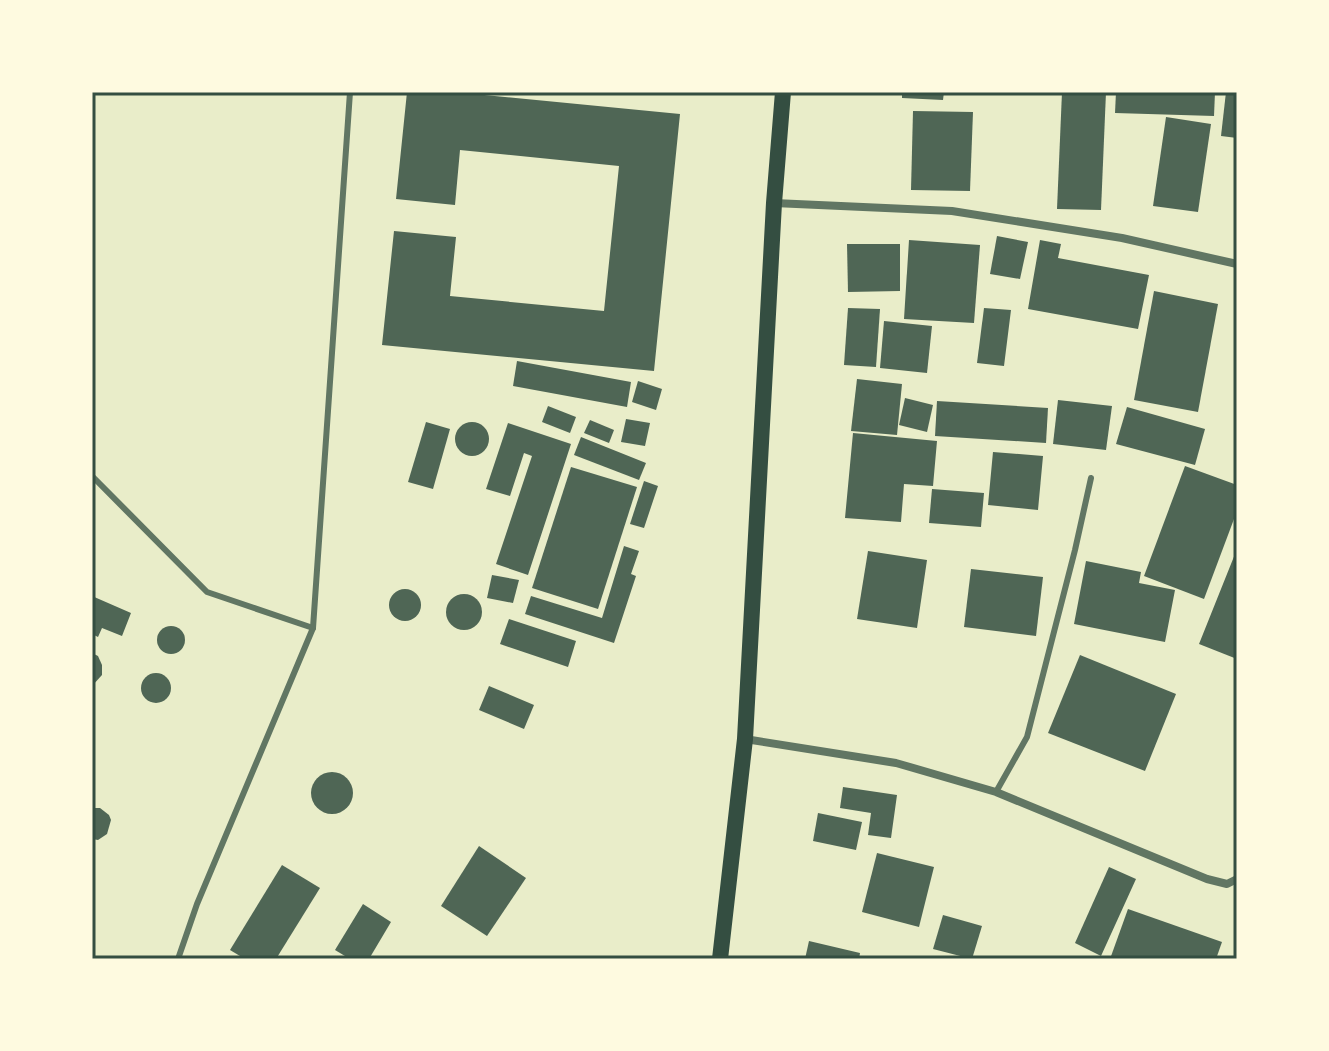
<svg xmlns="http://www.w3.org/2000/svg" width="1329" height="1051" viewBox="0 0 1329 1051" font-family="Poppins,sans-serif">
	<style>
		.building { fill: #4f6655 }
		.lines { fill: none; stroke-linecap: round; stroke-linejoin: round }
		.service { stroke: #617663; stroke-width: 6 }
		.minor { stroke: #617663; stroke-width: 8 }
		.secondary { stroke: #344e41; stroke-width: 16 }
		.neatline { fill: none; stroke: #344e41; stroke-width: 3 }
	</style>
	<rect width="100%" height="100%" fill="#e9edc9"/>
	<!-- building -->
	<g class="building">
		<polygon points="407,92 454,92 680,114 654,371 382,345 394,231 456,237 450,296 604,311 619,166 460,150 455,205 396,199"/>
		<polygon points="902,92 944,92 943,100 902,98"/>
		<polygon points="1062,92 1106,92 1101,210 1057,209"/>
		<polygon points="1116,92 1215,92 1214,116 1115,113"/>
		<polygon points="1226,92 1237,92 1237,138 1221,136"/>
		<polygon points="913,111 973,112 970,191 911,190"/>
		<polygon points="1166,117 1211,124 1198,212 1153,206"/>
		<polygon points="997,236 1028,242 1020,279 990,274"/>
		<polygon points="909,240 980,245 974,323 904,319"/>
		<polygon points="1040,240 1061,244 1058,258 1149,275 1138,329 1028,309"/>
		<polygon points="847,244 900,244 900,291 848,292"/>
		<polygon points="1154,291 1218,304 1198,412 1134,400"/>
		<polygon points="848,308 880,309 876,367 844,365"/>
		<polygon points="984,308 1011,310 1004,366 977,363"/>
		<polygon points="884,321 932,326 927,373 880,368"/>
		<polygon points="517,361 631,382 627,407 513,386"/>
		<polygon points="857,379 902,384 897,435 851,431"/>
		<polygon points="638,381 662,389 656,410 632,402"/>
		<polygon points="905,398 933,405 927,432 899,425"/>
		<polygon points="1058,400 1112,406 1106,450 1053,444"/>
		<polygon points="937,401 1048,408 1046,443 935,436"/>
		<polygon points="548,406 576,417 570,433 542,422"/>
		<polygon points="1127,407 1205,429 1195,465 1116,444"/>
		<polygon points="626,419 650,423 645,446 621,442"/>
		<polygon points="590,420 614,430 609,443 584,433"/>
		<circle cx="472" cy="439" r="17"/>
		<polygon points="426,422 450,429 433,489 408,482"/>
		<polygon points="508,423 571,444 528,575 496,564 532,456 524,453 510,496 486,489"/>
		<polygon points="853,433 937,441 933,486 904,484 901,522 845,518"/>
		<polygon points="581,437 646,463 639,480 574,455"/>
		<polygon points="993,452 1043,456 1038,510 988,505"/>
		<polygon points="1185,466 1237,485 1237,511 1204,599 1144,576"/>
		<polygon points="571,467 637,487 598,609 532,588"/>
		<polygon points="644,481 658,486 644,528 630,524"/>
		<polygon points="932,489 984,493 981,527 929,523"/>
		<polygon points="624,546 639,551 631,574 636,576 614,643 525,614 531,596 602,618"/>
		<polygon points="1237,549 1237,659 1199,644"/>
		<polygon points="868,551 927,560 917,628 857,619"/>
		<polygon points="1086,561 1141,572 1139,583 1175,590 1165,642 1074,624"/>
		<polygon points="971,569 1043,577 1036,636 964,627"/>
		<polygon points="492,575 519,580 513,603 487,598"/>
		<circle cx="405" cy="605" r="16"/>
		<circle cx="464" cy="612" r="18"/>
		<polygon points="92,596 131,613 122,636 102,628 98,637 92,634"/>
		<polygon points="509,619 576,641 568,667 500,644"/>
		<circle cx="171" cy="640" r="14"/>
		<polygon points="92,653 98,656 102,665 102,675 92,686"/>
		<polygon points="1080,655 1176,694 1145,771 1048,733"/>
		<circle cx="156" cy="688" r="15"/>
		<polygon points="489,686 534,705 524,729 479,710"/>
		<circle cx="332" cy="793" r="21"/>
		<polygon points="843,787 897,795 891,838 868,835 871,813 840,808"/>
		<polygon points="92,808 100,808 109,815 111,820 107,834 98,840 92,839"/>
		<polygon points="818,813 862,822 856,850 813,841"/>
		<polygon points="479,846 526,878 487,936 441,906"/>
		<polygon points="877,853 934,867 919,927 862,912"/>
		<polygon points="282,865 320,888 276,959 245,959 230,950"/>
		<polygon points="1109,867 1136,879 1101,956 1075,943"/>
		<polygon points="363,904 391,922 369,959 350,959 335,950"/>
		<polygon points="1128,909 1222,942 1216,959 1110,959"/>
		<polygon points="943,915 982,926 972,959 933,949"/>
		<polygon points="809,941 860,953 859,959 805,959"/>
	</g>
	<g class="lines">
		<!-- service -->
		<g class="service">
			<polyline points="92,476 207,592 313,628 197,904 178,959"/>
			<polyline points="313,628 350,92"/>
			<polyline points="996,792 1027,737 1075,550 1091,478"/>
		</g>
		<!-- minor -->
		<g class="minor">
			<polyline points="774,203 952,211 1122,238 1237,264"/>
			<polyline points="745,739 896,763 996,792 1207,879 1227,884 1237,879"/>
		</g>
		<!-- secondary -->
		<polyline class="secondary" points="720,959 745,739 774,203 783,92"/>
	</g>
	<!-- border -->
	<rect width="1329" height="1051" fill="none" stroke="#fefae0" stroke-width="188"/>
	<rect x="94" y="94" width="1141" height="863" class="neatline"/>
</svg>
